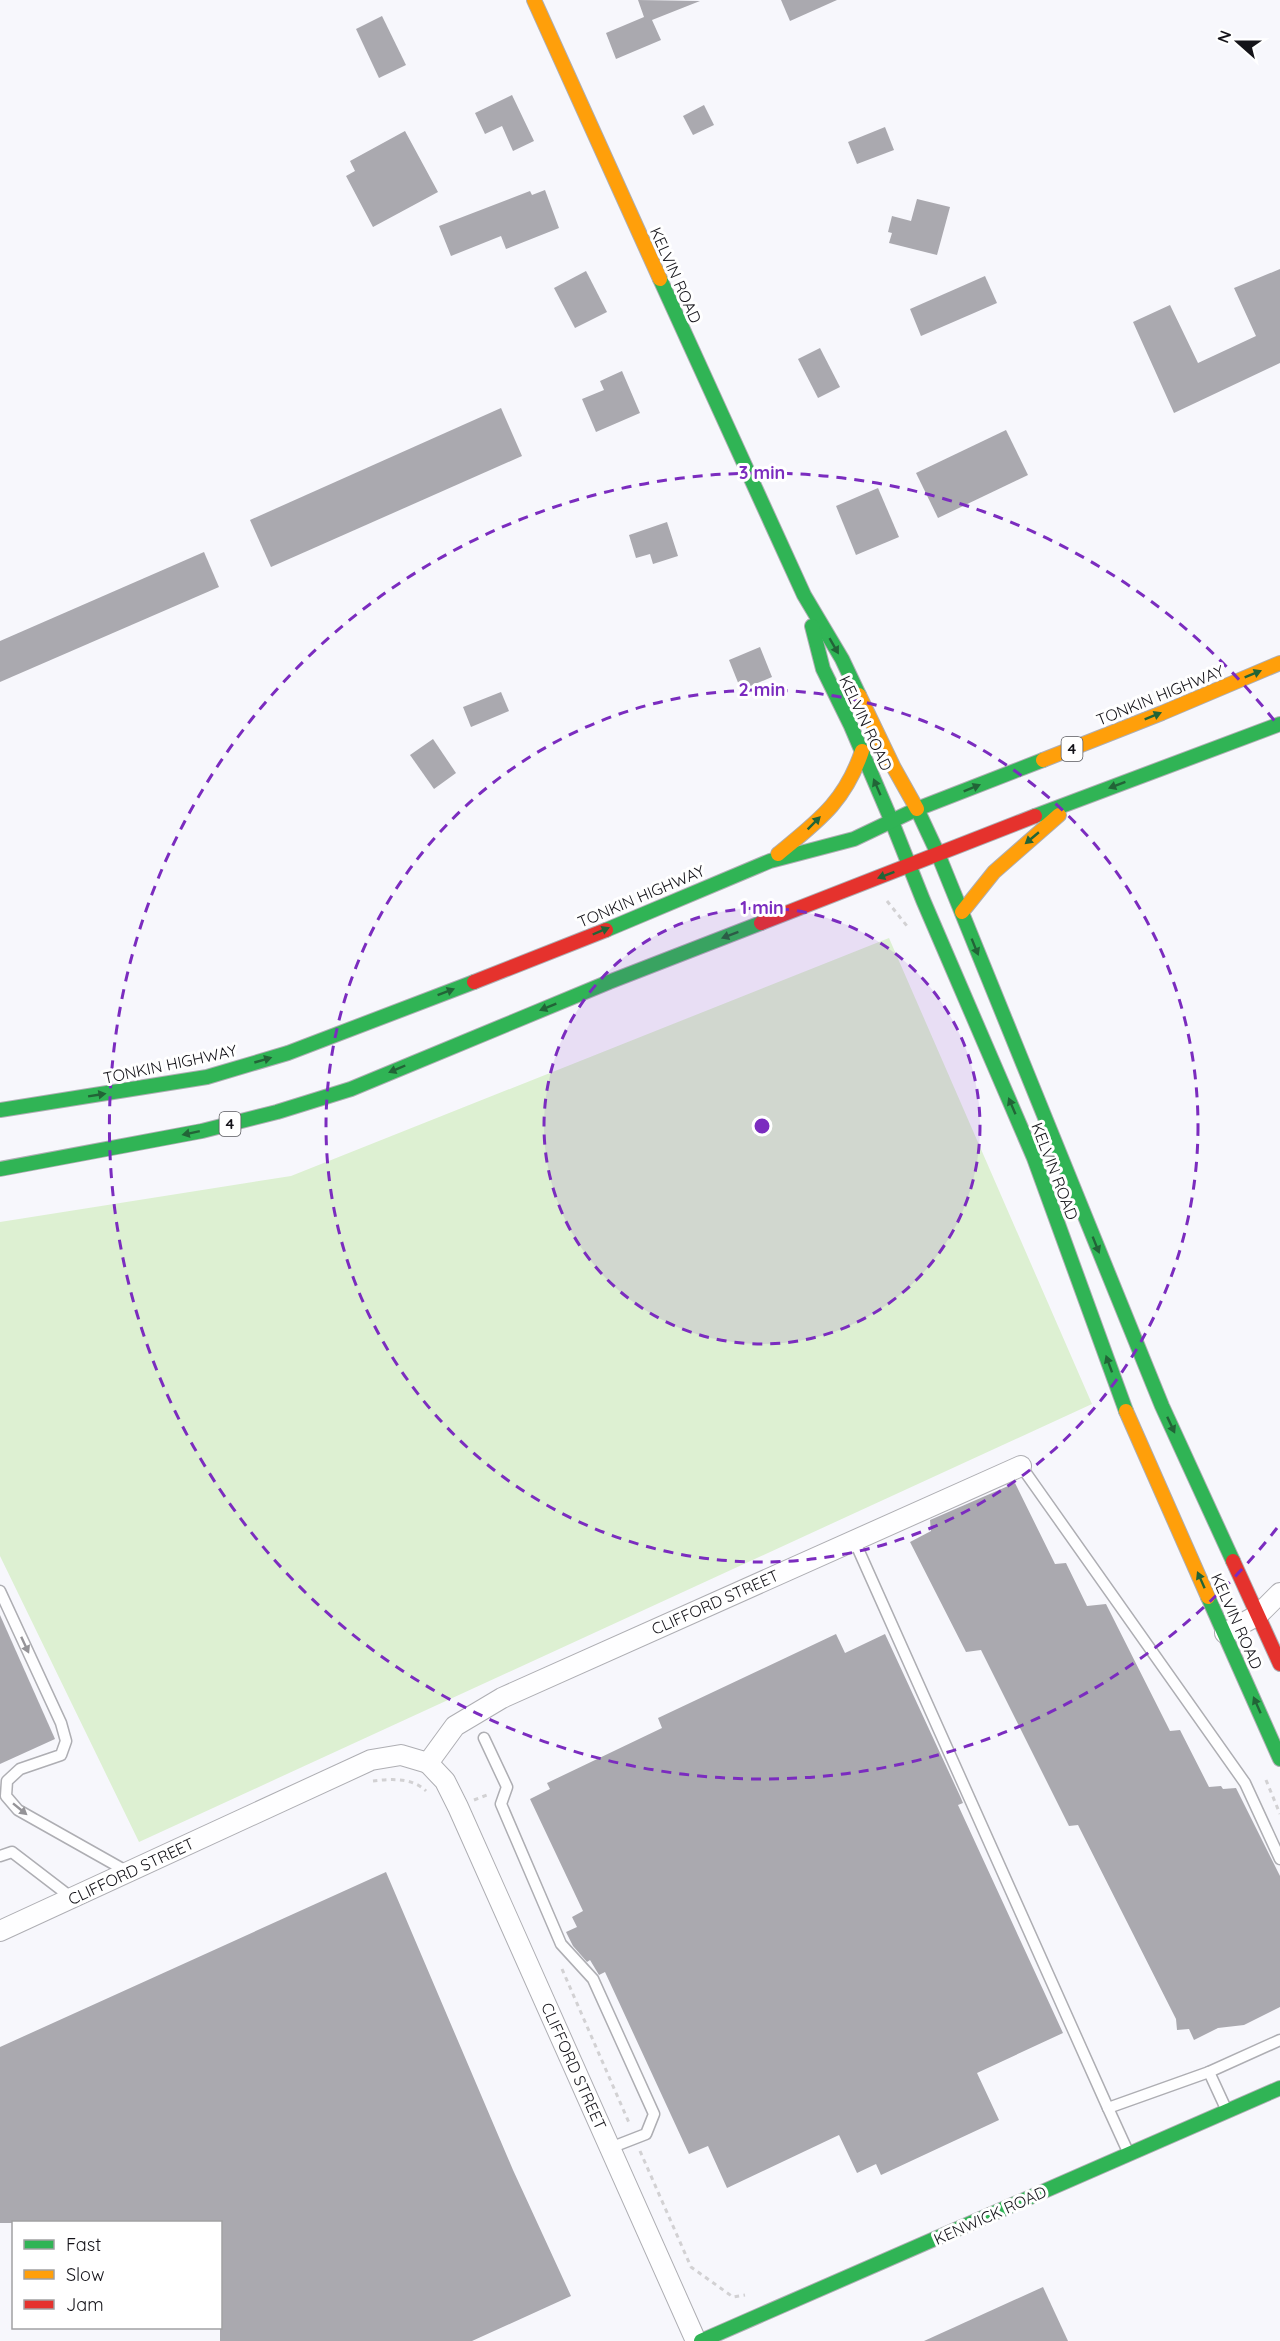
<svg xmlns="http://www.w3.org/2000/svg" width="1280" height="2341" viewBox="0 0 1280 2341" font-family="Quicksand,sans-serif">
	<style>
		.green { fill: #ddf0d2 }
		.building { fill: #aaa9af }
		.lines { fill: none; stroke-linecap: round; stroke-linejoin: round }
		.lane-casing { stroke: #aeaeb3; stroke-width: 13 }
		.street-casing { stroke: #aeaeb3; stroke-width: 22 }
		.fast-casing { stroke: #aeaeb3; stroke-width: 16 }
		.slow-casing { stroke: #aeaeb3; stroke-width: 16 }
		.jam-casing { stroke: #aeaeb3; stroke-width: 16 }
		.path { stroke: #d2d1d3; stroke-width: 3; stroke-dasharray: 4.5 4.5; stroke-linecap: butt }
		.lane { stroke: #fefeff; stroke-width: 10 }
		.street { stroke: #fefeff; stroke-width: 20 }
		.fast { stroke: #30b455; stroke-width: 14 }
		.slow { stroke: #ff9f0a; stroke-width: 14 }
		.jam { stroke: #e5322d; stroke-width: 14 }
		.oneway { fill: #226437 }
		.oneway2 { fill: #959498 }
		.ring { fill: none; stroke: #7b2cbf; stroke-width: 3; stroke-dasharray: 10 8 }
		.labels { text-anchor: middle; stroke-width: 6; stroke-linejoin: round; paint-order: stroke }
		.shield { fill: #fff; stroke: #5a5a5e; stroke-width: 1.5 }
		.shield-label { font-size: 15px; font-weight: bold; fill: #141319 }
		.street-label { font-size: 16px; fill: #141319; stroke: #fff }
		.centre { fill: #7b2cbf; stroke: #fff; stroke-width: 3 }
		.ring-label { font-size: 18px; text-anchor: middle; font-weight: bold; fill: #7b2cbf; stroke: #fff; stroke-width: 6; stroke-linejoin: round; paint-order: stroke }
	</style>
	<rect width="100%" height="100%" fill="#f7f7fc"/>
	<!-- green -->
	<polygon class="green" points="889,938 1092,1404 139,1842 0,1556 0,1222 291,1176"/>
	<!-- building -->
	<g class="building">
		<polygon points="638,0 700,1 652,20 661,40 616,59 606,33 644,17"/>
		<polygon points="781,0 837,0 790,21"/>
		<polygon points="382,16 406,65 379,78 356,29"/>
		<polygon points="512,95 534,141 513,151 502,126 485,134 475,113"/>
		<polygon points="704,105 714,125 693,135 683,116"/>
		<polygon points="885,127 894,150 857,164 848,142"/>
		<polygon points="405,131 438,192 373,227 346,176 355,171 350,161"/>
		<polygon points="545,190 559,228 506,249 501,236 451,256 439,226 530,191 532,195"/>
		<polygon points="917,199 950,207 937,255 889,243 892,233 888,232 892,216 911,221"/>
		<polygon points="1280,269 1280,363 1174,413 1133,322 1170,305 1198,363 1256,336 1234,288"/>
		<polygon points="586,271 607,312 575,328 554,288"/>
		<polygon points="985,276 997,303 921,336 910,309"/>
		<polygon points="820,348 840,387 818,398 798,359"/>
		<polygon points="622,371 640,413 596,432 582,399 604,390 600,381"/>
		<polygon points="501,408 522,456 271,567 250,520"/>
		<polygon points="1006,430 1028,475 938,518 916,473"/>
		<polygon points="878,488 899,537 856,555 836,506"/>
		<polygon points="667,522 678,556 653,564 650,554 636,558 629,535"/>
		<polygon points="204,552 219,587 0,682 0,641"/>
		<polygon points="760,647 772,677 741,690 729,660"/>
		<polygon points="501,692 509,711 471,727 463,707"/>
		<polygon points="433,739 456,773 434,789 410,755"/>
		<polygon points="1015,1483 1055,1564 1066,1563 1087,1606 1106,1604 1170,1731 1180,1730 1209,1787 1221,1786 1223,1789 1236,1788 1280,1876 1280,2007 1244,2025 1218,2028 1194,2040 1189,2029 1177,2030 1176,2019 1078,1825 1069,1826 981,1650 966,1652 910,1542 931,1531 930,1520"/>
		<polygon points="0,1615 55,1739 0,1764"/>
		<polygon points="836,1634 845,1653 885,1634 960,1796 963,1803 958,1805 1063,2033 977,2073 999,2120 881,2175 876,2164 857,2173 839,2135 727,2188 708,2146 689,2154 605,1972 599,1975 590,1960 587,1962 573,1946 566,1932 577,1927 572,1917 583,1911 530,1799 550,1789 547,1783 662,1728 658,1718"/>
		<polygon points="386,1872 513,2170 571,2296 472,2341 220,2341 220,2223 0,2223 0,2047"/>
		<polygon points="1043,2287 1068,2341 924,2341"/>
	</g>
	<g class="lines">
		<defs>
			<g id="lane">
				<polyline points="1021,1466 1245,1783 1280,1859"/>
				<polyline points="854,1540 1108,2108 1209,2072"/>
				<polyline points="0,1591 61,1723 66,1741 61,1755 20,1769 7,1781 6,1796 18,1810 128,1872"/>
				<polyline points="484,1738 507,1787 501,1804 561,1944 593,1979 654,2114 646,2134 610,2148"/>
				<polyline points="0,1856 12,1852 72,1898"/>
				<polyline points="1108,2108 1129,2154"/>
				<polyline points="1227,2111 1209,2072 1280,2040"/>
			</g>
			<g id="street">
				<polyline points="1225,1633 1258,1615 1280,1593"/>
				<polyline points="428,1763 445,1781 458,1807 696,2341"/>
				<polyline points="0,1931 371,1760 401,1755 428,1763 455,1726 502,1698 1021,1466"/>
			</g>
			<g id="fast">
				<polyline points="660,279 804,595 842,659 859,695"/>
				<polyline points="812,626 823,669 851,726 892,822"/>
				<polyline points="917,809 938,854 1162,1406 1233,1561"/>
				<polyline points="1035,816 1280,724"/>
				<polyline points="892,822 923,900 1034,1158 1126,1411"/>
				<polyline points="606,930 770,861 854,839 917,809 1043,760"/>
				<polyline points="0,1110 207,1077 288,1053 474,982"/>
				<polyline points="0,1169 202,1131 277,1112 351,1089 609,982 761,923"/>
				<polyline points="1208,1597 1280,1759"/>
				<polyline points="701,2341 1280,2088"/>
			</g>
			<g id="slow">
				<polyline points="534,0 660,279"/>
				<polyline points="859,695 894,768 917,809"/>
				<polyline points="1043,760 1162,713 1280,663"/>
				<path d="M778 854C818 821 845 802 862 751"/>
				<polyline points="962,912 994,872 1059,815"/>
				<polyline points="1126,1411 1208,1597"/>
			</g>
			<g id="jam">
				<polyline points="761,923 1035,816"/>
				<polyline points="474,982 606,930"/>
				<polyline points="1233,1561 1280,1664"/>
			</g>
		</defs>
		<!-- lane casing -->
		<use href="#lane" class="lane-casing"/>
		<!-- street casing -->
		<use href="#street" class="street-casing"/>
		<!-- fast casing -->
		<use href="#fast" class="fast-casing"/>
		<!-- slow casing -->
		<use href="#slow" class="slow-casing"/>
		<!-- jam casing -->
		<use href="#jam" class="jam-casing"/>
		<!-- path -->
		<g class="path">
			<polyline points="887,901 907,926"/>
			<polyline points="1266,1780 1280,1814"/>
			<path d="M373 1781C390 1779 412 1777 426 1791"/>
			<polyline points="474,1800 487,1795 489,1797"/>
			<polyline points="562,1969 630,2125"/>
			<polyline points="640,2151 691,2267 733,2297 745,2295"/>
		</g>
		<!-- lane -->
		<use href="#lane" class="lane"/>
		<!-- street -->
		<use href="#street" class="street"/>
		<!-- fast -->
		<use href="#fast" class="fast"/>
		<!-- slow -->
		<use href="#slow" class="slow"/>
		<!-- jam -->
		<use href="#jam" class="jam"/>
	</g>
	<!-- one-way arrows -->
	<defs><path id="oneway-solid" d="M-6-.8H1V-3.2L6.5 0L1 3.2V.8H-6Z" transform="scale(1.5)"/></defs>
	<g class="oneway">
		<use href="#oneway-solid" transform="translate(834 646) rotate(60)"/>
		<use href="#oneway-solid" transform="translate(1253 674) rotate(-22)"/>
		<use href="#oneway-solid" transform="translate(1153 716) rotate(-22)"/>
		<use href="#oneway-solid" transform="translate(1117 785) rotate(159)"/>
		<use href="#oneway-solid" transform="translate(877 787) rotate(-113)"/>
		<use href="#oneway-solid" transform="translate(972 788) rotate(-22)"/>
		<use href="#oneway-solid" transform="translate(814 823) rotate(-45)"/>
		<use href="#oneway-solid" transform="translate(1032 838) rotate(140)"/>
		<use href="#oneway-solid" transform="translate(886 875) rotate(159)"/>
		<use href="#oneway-solid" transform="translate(601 931) rotate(-23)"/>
		<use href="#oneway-solid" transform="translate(730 935) rotate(159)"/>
		<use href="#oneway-solid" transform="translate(975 947) rotate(68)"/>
		<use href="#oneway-solid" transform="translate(446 992) rotate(-21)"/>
		<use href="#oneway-solid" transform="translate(548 1007) rotate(158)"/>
		<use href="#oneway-solid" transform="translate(263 1060) rotate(-16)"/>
		<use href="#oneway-solid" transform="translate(397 1069) rotate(157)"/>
		<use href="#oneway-solid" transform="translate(97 1095) rotate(-9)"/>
		<use href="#oneway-solid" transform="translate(1012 1106) rotate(-113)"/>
		<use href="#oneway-solid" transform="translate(191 1133) rotate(168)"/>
		<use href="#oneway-solid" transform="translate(1096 1245) rotate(68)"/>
		<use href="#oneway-solid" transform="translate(1109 1364) rotate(-110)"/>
		<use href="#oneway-solid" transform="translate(1171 1425) rotate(65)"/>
		<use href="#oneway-solid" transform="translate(1201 1580) rotate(-114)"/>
		<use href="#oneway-solid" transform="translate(1257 1705) rotate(-114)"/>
	</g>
	<g class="oneway2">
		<use href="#oneway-solid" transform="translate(25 1645) rotate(65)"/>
		<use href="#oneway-solid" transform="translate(20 1809) rotate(39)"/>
	</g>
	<!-- distance rings -->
	<circle cx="762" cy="1126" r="218" fill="#7b2cbf" fill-opacity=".12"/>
	<g class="ring">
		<circle cx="762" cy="1126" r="218"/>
		<circle cx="762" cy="1126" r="436"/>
		<path d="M1277 1528A653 653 0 1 1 1277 724"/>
	</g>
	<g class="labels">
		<!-- shield labels -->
		<g class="shield">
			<rect x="1061.5" y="737" width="21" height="24" rx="4.5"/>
			<rect x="219.5" y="1112" width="21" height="24" rx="4.5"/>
		</g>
		<g class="shield-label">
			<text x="1072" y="754">4</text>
			<text x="230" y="1129">4</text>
		</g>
		<!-- street labels -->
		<g class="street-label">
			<text transform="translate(676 275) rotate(66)" y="6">KELVIN ROAD</text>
			<text transform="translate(1160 695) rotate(-22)" y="6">TONKIN HIGHWAY</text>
			<text transform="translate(866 723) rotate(65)" y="6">KELVIN ROAD</text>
			<text transform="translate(641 896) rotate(-23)" y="6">TONKIN HIGHWAY</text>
			<text transform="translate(170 1064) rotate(-12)" y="6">TONKIN HIGHWAY</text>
			<text transform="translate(1055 1171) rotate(69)" y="6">KELVIN ROAD</text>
			<text transform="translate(715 1602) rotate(-24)" y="6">CLIFFORD STREET</text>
			<text transform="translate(1237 1621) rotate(66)" y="6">KELVIN ROAD</text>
			<text transform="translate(131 1871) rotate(-25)" y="6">CLIFFORD STREET</text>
			<text transform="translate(574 2066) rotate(66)" y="6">CLIFFORD STREET</text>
			<text transform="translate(990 2215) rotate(-24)" y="6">KENWICK ROAD</text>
		</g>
	</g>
	<circle cx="762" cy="1126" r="9" class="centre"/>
	<g class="ring-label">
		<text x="762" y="479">3 min</text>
		<text x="762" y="696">2 min</text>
		<text x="762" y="914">1 min</text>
	</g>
	<!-- legend -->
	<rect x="12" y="2221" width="210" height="108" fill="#ffffff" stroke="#a1a1a3" stroke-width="1.5"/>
	<rect x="24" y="2240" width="30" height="9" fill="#30b455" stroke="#a1a1a3" stroke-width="1.5"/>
	<text x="66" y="2251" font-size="18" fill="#141319">Fast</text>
	<rect x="24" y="2270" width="30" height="9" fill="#ff9f0a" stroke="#a1a1a3" stroke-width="1.5"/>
	<text x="66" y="2281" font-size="18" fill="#141319">Slow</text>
	<rect x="24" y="2300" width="30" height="9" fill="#e5322d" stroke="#a1a1a3" stroke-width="1.5"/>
	<text x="66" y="2311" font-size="18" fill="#141319">Jam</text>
	<!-- north arrow -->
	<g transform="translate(1238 42) rotate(291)" stroke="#ffffff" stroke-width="4.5" paint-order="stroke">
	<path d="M0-4.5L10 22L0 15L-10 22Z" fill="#141319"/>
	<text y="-9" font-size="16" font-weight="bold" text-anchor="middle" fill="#141319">N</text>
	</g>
</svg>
